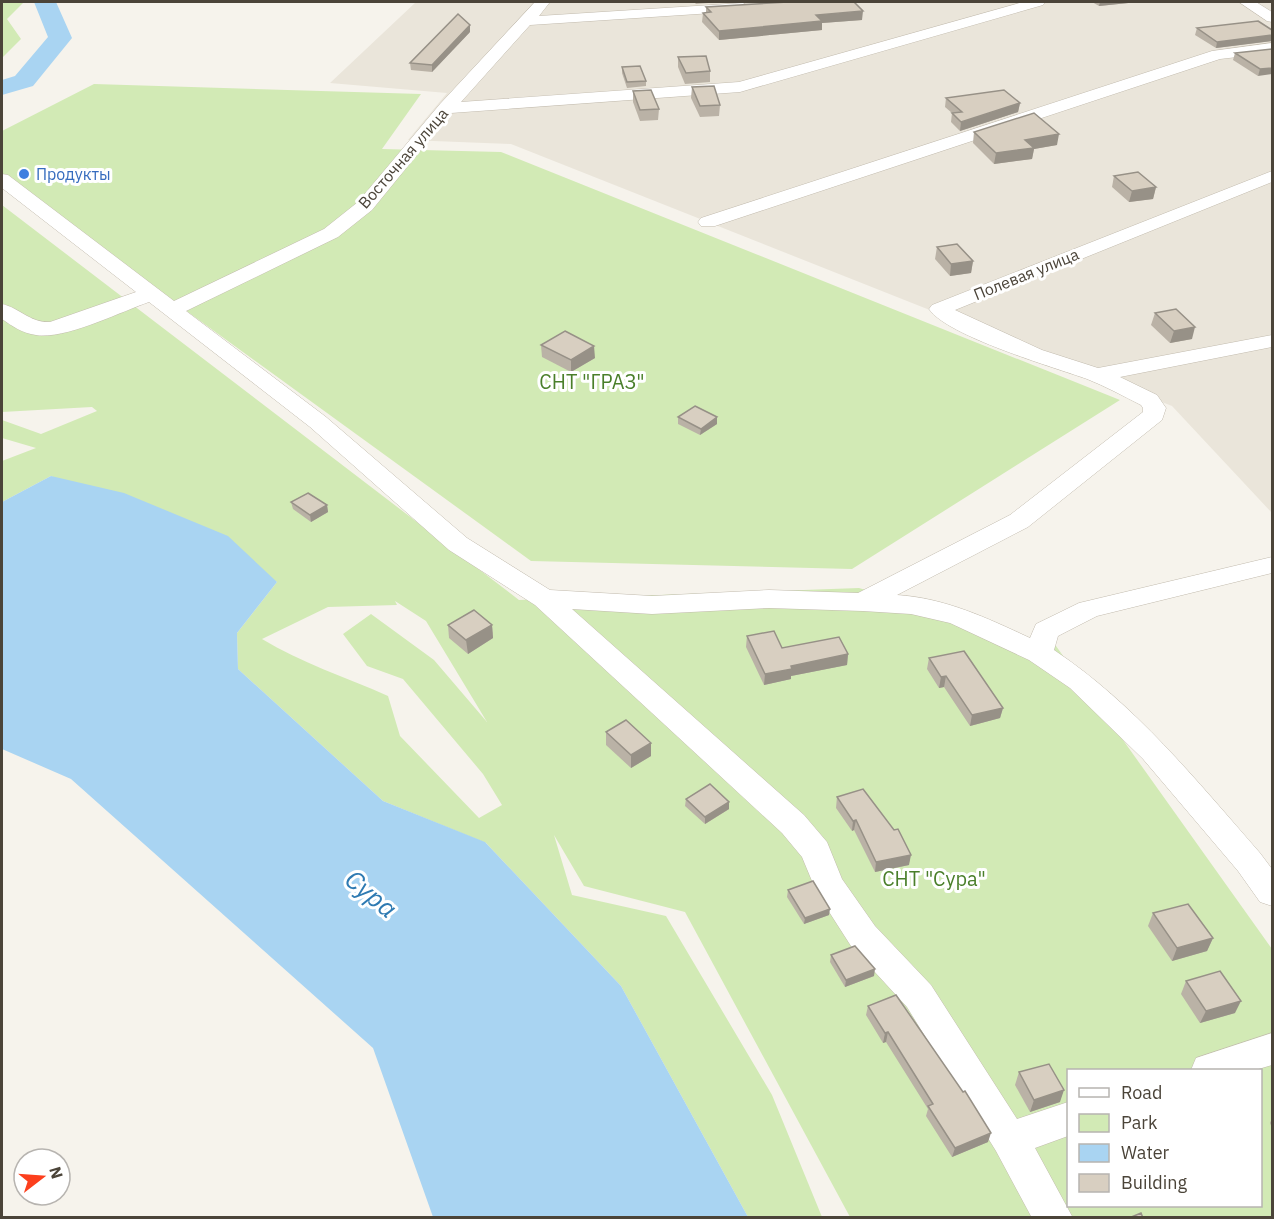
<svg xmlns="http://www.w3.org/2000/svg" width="1274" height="1219" viewBox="0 0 1274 1219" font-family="'IBM Plex Sans',sans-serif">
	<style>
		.residential { fill: #eae5da }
		.green { fill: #d2eab5; fill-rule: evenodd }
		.water { fill: #a9d4f2 }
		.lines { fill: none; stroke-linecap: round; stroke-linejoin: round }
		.river { fill: #a9d4f2; fill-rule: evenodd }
		.minor-casing { stroke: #c2bbae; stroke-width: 1 }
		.minor { fill: #fff; fill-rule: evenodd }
		.wall { fill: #bab2a6 }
		.shaded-wall { fill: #979187 }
		.building { fill: #d8cfc1; stroke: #979187; stroke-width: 1.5 }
		.shop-dot { fill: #3f7fe0; stroke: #fff; stroke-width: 2 }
		.labels { text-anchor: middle; stroke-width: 6; stroke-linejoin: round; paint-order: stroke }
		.far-street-label { font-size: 16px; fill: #4b4439; stroke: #fff }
		.far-shop-label { font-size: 16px; fill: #366cbe; stroke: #fff; text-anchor: start }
		.park-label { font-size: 20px; fill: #4a7f2a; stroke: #fff }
		.near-water-label { font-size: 26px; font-style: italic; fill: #2e7ab2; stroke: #fff }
	</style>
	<rect width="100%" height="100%" fill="#f6f3ec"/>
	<!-- residential -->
	<polygon class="residential" points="416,2 1272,2 1272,513 1172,406 511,144 408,140 447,93 330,83"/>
	<!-- green -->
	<g class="green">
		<polygon points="2,2 24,2 7,19 21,39 2,58"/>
		<polygon points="94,84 421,94 382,149 501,152 1120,400 852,569 531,561 2,177 2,131"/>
		<path d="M2 205 519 600 859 588 1056 646 1272 949V1217H850L685 912 584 886 554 835 572 895 666 916 772 1095 822 1217H748L621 986 486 843 383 801 238 669 237 633 277 582 51 476 2 502V461L36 448 2 438V420L41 434 97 411 92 407 2 412ZM395 601 426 621 487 722 434 660 371 614 343 634 367 666 403 679 483 774 502 805 479 818 400 736 388 696C346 677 301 663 262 639L328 607 397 605ZM1068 1070H1260V1206H1068Z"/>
	</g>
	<!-- water -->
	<polygon class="water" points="51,476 124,493 228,536 277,582 237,633 238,669 383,801 485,842 621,986 748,1217 433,1217 373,1048 71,779 2,749 2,502"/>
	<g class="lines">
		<!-- river -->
		<polygon class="river" points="34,2 56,2 72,38 33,86 2,95 2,80 15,76 48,37"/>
		<defs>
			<g id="minor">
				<path d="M535 2H550L539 16 743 3 750 7 743 11 530 25 461 102 739 82 1023 2H1045L1043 5 740 92 451 113 372 210 338 237 186 311 326 417 467 538 550 590 652 596 769 590 858 593 1010 515 1143 412V408L1141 405C1123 396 1105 386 1087 379 1053 367 947 336 929 309L932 305 1272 171V182L955 310 1042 350 1098 368 1272 335V347L1120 377 1157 395 1166 408 1162 420 1028 527 897 595C945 598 987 618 1030 638L1036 624 1079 603 1272 557V573L1097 616 1058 636 1054 650C1135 704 1196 780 1260 853L1272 869V906L1260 902 1238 871 1143 759 1070 688 1029 660 950 623 911 614 863 611 769 608 652 614 572 609 804 815 827 842 842 879 875 926 931 985 1017 1119 1068 1102V1136L1035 1148 1073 1218H1032L996 1151 907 1007 851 946 817 893 802 857 782 833 535 605 449 550 310 427 149 302C120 312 64 340 36 335 22 333 12 326 2 319V304C20 308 30 323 50 322L136 292 2 188V174L8 175 174 301 324 229 358 202 440 104Z"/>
				<polygon points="1239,2 1256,2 1272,12 1272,22 1267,21"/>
				<polygon points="1272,43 1272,53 1220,59 715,226 701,226 698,222 701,218 1212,51"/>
				<polygon points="1272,1033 1272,1065 1255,1070 1191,1070 1196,1058"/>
			</g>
		</defs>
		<!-- minor casing -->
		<use href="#minor" class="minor-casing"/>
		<!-- minor -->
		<use href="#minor" class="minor"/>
	</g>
	<!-- wall -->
	<g class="wall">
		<polygon points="694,2 721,2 696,4"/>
		<polygon points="1092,2 1138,2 1099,6"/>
		<polygon points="706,7 862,20 822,23 822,30 719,40 702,22 703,13 706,13"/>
		<polygon points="1197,28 1272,35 1272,41 1216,48 1195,35"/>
		<polygon points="470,32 432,72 411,70 410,63"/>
		<polygon points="1272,49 1258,76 1233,60 1235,53"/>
		<polygon points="678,57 710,71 710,82 685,84 678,67"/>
		<polygon points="622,67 646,81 646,86 627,88 622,73"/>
		<polygon points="692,87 720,105 719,116 700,117 691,98"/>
		<polygon points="633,91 659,109 658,120 640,121 633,102"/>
		<polygon points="946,98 1020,103 1018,112 960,131 951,122 952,113 945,107"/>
		<polygon points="974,132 1057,145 1034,149 1032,159 994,164 973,143"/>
		<polygon points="1114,176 1156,187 1153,199 1129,202 1112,187"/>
		<polygon points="937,247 973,261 971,273 950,276 935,259"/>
		<polygon points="1155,313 1192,339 1170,343 1151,325"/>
		<polygon points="541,345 595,358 571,372 542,357"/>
		<polygon points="678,417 717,417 717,424 700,435 678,424"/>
		<polygon points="291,502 327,505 328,512 311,522 293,509"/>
		<polygon points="448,625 492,625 493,638 468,654 449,638"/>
		<polygon points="747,636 782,648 848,654 847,665 791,676 791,679 764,685 746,647"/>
		<polygon points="929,658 1003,708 1000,718 970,726 944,687 939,688 927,669"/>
		<polygon points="606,732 651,743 651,756 631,768 606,745"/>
		<polygon points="837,797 909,865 875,872 854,830 852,831 836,808"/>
		<polygon points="686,799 729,802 729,809 705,824 685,806"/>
		<polygon points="788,890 829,915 804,924 787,897"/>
		<polygon points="1153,913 1213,938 1207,951 1172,961 1148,926"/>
		<polygon points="831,955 874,976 845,987 830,962"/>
		<polygon points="1186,981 1235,1013 1200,1023 1181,994"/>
		<polygon points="868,1006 988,1142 952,1157 926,1116 928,1109 886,1042 883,1043 866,1015"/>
		<polygon points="1019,1072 1060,1102 1030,1112 1015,1085"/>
		<polygon points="1272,1118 1272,1128 1270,1123"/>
	</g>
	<!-- shaded-wall -->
	<g class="shaded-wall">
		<polygon points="1100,2 1138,2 1099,6"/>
		<polygon points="863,11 862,20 822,23 822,30 719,40 719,31 816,15"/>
		<polygon points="470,25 470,32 432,72 432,65"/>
		<polygon points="1272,35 1272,41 1216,48 1217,42"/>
		<polygon points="1272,68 1272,74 1258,76 1260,69"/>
		<polygon points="1020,103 1018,112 960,131 961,122"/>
		<polygon points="1059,134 1057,145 1034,149 1032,159 994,164 996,153 1025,140"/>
		<polygon points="1156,187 1153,199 1129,202 1132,191"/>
		<polygon points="973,261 971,273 950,276 951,264"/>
		<polygon points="1195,327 1192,339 1170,343 1174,331"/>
		<polygon points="594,346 595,358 571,372 571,360"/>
		<polygon points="717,417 717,424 700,435 701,429"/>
		<polygon points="327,505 328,512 311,522 310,515"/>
		<polygon points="492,625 493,638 468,654 466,640"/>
		<polygon points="848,654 847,665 791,676 791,679 764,685 765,674 791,666"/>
		<polygon points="946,676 944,687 939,688 941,677"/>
		<polygon points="1003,708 1000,718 970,726 972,715"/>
		<polygon points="651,743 651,756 631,768 631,755"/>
		<polygon points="729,802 729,809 705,824 705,817"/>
		<polygon points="856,820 854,830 852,831 853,821"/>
		<polygon points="911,855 909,865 875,872 876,862"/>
		<polygon points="830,909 829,915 804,924 805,918"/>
		<polygon points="1213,938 1207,951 1172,961 1177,948"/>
		<polygon points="875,969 874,976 845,987 846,980"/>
		<polygon points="1241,1001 1235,1013 1200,1023 1206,1011"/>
		<polygon points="888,1032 886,1042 883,1043 885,1033"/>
		<polygon points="1064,1090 1060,1102 1030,1112 1034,1100"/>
		<polygon points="991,1133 988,1142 952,1157 955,1148"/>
	</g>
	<!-- building -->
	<g class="building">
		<polygon points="788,2 854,2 863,11 816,15 822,21 719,31 703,13 711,12 706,7"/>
		<polygon points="458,14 470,25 432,65 410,63"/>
		<polygon points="1258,21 1272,30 1272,35 1217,42 1197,28"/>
		<polygon points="1272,49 1272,68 1260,69 1235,53"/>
		<polygon points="706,56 710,71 686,73 678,57"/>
		<polygon points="640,66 646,81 627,82 622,67"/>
		<polygon points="714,86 720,105 700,106 692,87"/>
		<polygon points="651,90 659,109 640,110 633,91"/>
		<polygon points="1004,90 1020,103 961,122 952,113 962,112 946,98"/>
		<polygon points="1034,113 1059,134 1025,140 1034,148 996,153 974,132"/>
		<polygon points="1138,172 1156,187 1132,191 1114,176"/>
		<polygon points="957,244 973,261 951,264 937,247"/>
		<polygon points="1176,309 1195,327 1174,331 1155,313"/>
		<polygon points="565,331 594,346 571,360 541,345"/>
		<polygon points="695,406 717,417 701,429 678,417"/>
		<polygon points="308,493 327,505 310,515 291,502"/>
		<polygon points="474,610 492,625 466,640 448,625"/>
		<polygon points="774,631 782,648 839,637 848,654 791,666 792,669 765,674 747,636"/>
		<polygon points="964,651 1003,708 972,715 946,676 941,677 929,658"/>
		<polygon points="626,720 651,743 631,755 606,732"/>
		<polygon points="710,784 729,802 705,817 686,799"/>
		<polygon points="863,789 894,830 898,829 911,855 876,862 856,820 853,821 837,797"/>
		<polygon points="813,881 830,909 805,918 788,890"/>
		<polygon points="1188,904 1213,938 1177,948 1153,913"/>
		<polygon points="855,946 875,969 846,980 831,955"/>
		<polygon points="1220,971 1241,1001 1206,1011 1186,981"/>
		<polygon points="896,995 963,1092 965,1091 991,1133 955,1148 928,1106 933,1104 888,1032 885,1033 868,1006"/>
		<polygon points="1049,1064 1064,1090 1034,1100 1019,1072"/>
		<polygon points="1141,1213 1143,1218 1129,1218"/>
	</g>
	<!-- markers -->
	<circle class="shop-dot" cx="24" cy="174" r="6"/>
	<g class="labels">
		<!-- far-street labels -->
		<g class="far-street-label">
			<text transform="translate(403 158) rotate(-49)" y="6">Восточная улица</text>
			<text transform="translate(1026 274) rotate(-22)" y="6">Полевая улица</text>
		</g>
		<!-- far-shop labels -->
		<g class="far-shop-label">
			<text x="36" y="180">Продукты</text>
		</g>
		<!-- park labels -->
		<g class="park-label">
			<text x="592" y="389">СНТ "ГРАЗ"</text>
			<text x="934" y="886">СНТ "Сура"</text>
		</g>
		<!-- near-water labels -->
		<g class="near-water-label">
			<text transform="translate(371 894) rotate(40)" y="9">Сура</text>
		</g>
	</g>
	<!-- border -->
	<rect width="1274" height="1219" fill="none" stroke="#4b4439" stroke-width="6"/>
	<!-- legend -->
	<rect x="1067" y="1069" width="195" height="138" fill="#ffffff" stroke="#b7b4b0" stroke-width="1.5"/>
	<rect x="1079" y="1088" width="30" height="9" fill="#ffffff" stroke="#b7b4b0" stroke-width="1.5"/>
	<text x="1121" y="1099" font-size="18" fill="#4b4439">Road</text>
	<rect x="1079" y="1114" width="30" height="18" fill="#d2eab5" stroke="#b7b4b0" stroke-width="1.5"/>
	<text x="1121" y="1129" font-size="18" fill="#4b4439">Park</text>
	<rect x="1079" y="1144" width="30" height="18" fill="#a9d4f2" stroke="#b7b4b0" stroke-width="1.5"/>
	<text x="1121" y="1159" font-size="18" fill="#4b4439">Water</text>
	<rect x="1079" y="1174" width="30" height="18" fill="#d8cfc1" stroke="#b7b4b0" stroke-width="1.5"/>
	<text x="1121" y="1189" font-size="18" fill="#4b4439">Building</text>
	<!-- north arrow -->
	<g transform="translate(42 1177) rotate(73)"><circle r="28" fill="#ffffff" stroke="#b7b4b0" stroke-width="1.5"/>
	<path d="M0-4.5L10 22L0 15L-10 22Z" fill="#fc3f1d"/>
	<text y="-9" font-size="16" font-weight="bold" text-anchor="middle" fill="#4b4439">N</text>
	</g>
</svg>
